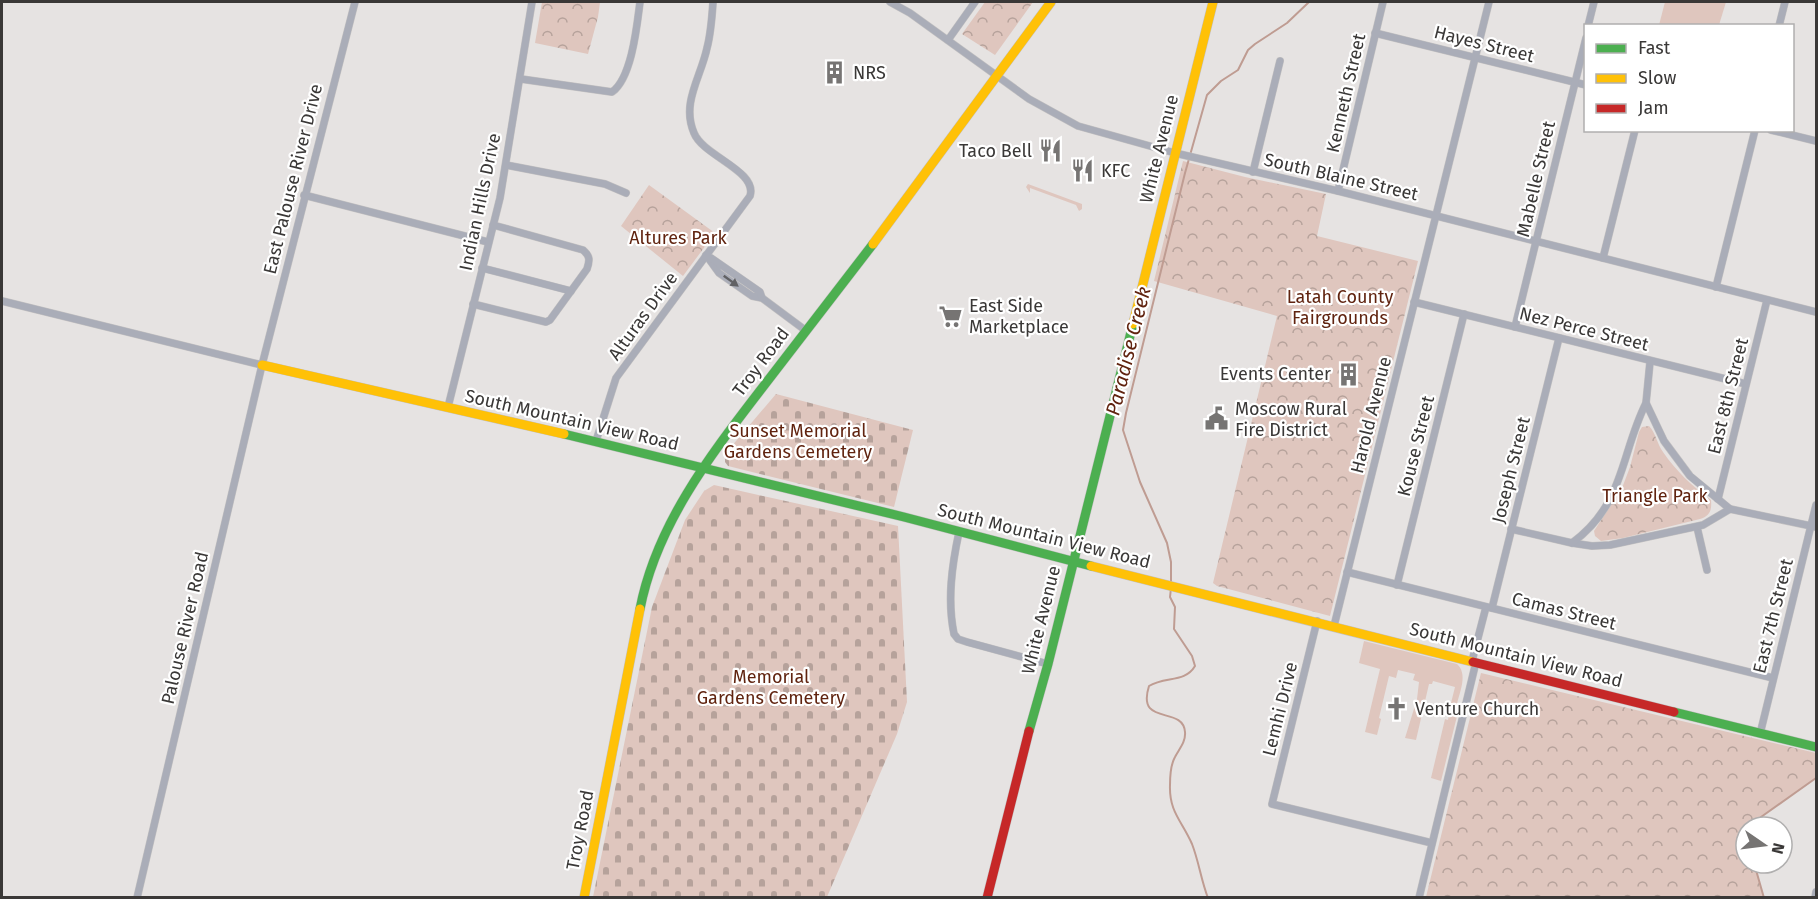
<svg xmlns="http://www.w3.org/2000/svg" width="1818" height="899" viewBox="0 0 1818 899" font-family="'Fira Sans',sans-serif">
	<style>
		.grass { fill: #dfc6be }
		.cemetery { fill: url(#cemetery-stones) }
		.park { fill: url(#park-crowns) }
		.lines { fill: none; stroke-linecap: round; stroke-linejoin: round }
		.stream { stroke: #bf9c92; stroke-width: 2 }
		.street-casing { stroke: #c3c1c1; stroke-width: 8 }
		.fast-casing { stroke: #c3c1c1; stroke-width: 10 }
		.slow-casing { stroke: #c3c1c1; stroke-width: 10 }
		.jam-casing { stroke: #c3c1c1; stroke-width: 10 }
		.street { stroke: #aaadb8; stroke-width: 7 }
		.fast { stroke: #4caf50; stroke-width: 9 }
		.slow { stroke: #ffc107; stroke-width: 9 }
		.jam { stroke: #c62828; stroke-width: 9 }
		.oneway { fill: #616164 }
		.labels { text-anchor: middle; stroke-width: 4.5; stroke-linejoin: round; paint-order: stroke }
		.street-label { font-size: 18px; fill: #3a3837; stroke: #fff }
		.poi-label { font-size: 18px; fill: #3a3837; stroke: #fff; text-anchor: start }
		.park-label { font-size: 18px; fill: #60230f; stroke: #fff }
		.water-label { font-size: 20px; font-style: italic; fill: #60230f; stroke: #fff }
	</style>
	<defs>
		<pattern id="cemetery-stones" width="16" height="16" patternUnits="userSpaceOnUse" patternTransform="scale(1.5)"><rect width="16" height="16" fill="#dfc6be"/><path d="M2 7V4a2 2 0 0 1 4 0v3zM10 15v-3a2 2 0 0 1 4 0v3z" fill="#b6a29b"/></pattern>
		<pattern id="park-crowns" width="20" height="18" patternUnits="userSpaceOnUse" patternTransform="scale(1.5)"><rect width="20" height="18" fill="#dfc6be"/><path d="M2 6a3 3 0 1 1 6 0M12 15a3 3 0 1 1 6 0" fill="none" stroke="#b6a29b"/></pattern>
	</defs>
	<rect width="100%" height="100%" fill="#e6e3e2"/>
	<!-- grass -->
	<g class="grass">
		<polygon points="1665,2 1726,2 1719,25 1659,25"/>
		<polygon points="1028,184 1082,204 1082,209 1079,211 1076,205 1030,188 1030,193 1026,187"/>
		<path d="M1364 641 1457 664C1468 674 1460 691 1457 704L1451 703 1455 687 1433 681 1432 684H1429L1416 740 1405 738 1417 699 1419 682 1413 680 1415 674 1398 670 1396 678 1389 676 1379 718 1381 719 1377 735 1365 732 1380 669 1359 663Z"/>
		<polygon points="1449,714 1457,716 1441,781 1431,778 1445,719 1448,720"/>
	</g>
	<!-- cemetery -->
	<g class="cemetery">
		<polygon points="776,394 913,430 894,507 728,466 725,462 725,454"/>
		<polygon points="714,485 898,526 907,702 897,734 827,897 593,897 652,607 685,520 704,491"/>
	</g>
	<!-- park -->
	<g class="park">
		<polygon points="542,2 600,2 598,17 588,54 535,43"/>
		<polygon points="985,2 1033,2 995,55 962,34"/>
		<polygon points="1183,161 1245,177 1326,194 1317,236 1418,261 1330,616 1217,586 1213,583 1277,316 1154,281"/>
		<polygon points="649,185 715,233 683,276 621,226"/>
		<path d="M1649 426C1656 433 1657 444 1663 452 1676 471 1692 486 1711 500 1712 510 1710 516 1700 519L1623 538 1601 541 1595 536 1594 531 1622 488 1630 467 1639 432 1642 427Z"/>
		<polygon points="1481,673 1816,753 1815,779 1761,817 1755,827 1746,827 1746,863 1754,863 1764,897 1426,897"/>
	</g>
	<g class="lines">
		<!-- stream -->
		<g class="stream">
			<polyline points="1171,582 1171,562 1167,543 1140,482 1123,430 1126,413 1185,173 1207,95 1221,81 1238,70 1248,50 1255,44 1287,23 1309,2"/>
			<path d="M1171 588 1170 597 1175 607 1174 629 1192 656 1195 666C1185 683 1165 676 1149 686 1136 727 1183 705 1185 732 1186 742 1179 749 1175 757 1171 764 1170 777 1170 785 1169 812 1182 821 1192 844 1199 862 1201 880 1208 898"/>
			<polyline points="1755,827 1761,817 1816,778"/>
			<polyline points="1754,863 1764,898"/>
		</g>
		<defs>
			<g id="street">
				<polyline points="890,2 910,13 1029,99 1078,126 1175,153 1338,191 1816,312"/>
				<polyline points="1588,26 1594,2"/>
				<polyline points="1779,26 1785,2"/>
				<polyline points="1375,33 1586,85"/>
				<polyline points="948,40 975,2"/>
				<path d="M521 79 612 92C632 78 637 25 640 2"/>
				<polyline points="1771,130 1816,141"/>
				<polyline points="506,165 605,184 626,193"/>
				<polyline points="1253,172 1280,61"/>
				<polyline points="1338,191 1383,2"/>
				<polyline points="304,195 488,242"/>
				<polyline points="706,255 719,273 752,296 762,298 805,330"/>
				<polyline points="711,258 760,292 762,298"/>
				<polyline points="1603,258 1635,130"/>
				<polyline points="482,268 571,291"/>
				<polyline points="1716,287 1755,130"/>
				<polyline points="2,301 262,365"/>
				<polyline points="1414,302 1746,384"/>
				<path d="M473 304 546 322 550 320 587 269C590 260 590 256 583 250L493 225"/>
				<polyline points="1515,327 1586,38"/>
				<polyline points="1650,362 1646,403 1664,441 1690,476 1730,509"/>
				<polyline points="448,407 500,198 532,2"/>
				<path d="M596 441 616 378 750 196C758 171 703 156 694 133 681 103 701 77 707 48 711 33 712 17 713 2"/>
				<polyline points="1718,499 1767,300"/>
				<polyline points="1697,527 1707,570"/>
				<polyline points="1511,529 1572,543 1592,546 1610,545 1703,525 1730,509 1816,527"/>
				<path d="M959 532C952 565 947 600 954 634L958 639 967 642 1048 664"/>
				<path d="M1572 543C1625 504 1620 455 1646 403"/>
				<polyline points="1347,572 1773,678"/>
				<polyline points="1397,585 1464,314"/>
				<polyline points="1492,608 1559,338"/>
				<polyline points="1317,621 1272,804 1432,843"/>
				<polyline points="1334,626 1489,2"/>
				<polyline points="1472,661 1486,607"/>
				<polyline points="1760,734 1816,505"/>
				<polyline points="137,898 262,365 355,2"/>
				<polyline points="1419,898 1476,662"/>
				<polyline points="1815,898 1816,892"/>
			</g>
			<g id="fast">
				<polyline points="564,434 904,517 1091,566"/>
				<path d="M640 609C656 526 709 457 759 392 797 342 835 293 873 244"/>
				<polyline points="1674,712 1816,747"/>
				<polyline points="1029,731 1048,664 1133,324"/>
			</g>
			<g id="slow">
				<polyline points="873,244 1051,2"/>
				<polyline points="1133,324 1213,2"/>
				<polyline points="262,365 564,434"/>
				<polyline points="1091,566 1473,662"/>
				<polyline points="584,898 640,609"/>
			</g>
			<g id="jam">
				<polyline points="1473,662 1674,712"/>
				<polyline points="987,898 1029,731"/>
			</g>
		</defs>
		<!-- street casing -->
		<use href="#street" class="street-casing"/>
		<!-- fast casing -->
		<use href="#fast" class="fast-casing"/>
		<!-- slow casing -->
		<use href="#slow" class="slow-casing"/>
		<!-- jam casing -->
		<use href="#jam" class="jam-casing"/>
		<!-- street -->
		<use href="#street" class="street"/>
		<!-- fast -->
		<use href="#fast" class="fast"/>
		<!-- slow -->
		<use href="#slow" class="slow"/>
		<!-- jam -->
		<use href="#jam" class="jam"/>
	</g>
	<!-- one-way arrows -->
	<defs><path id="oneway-solid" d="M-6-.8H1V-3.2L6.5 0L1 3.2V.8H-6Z" transform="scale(1.5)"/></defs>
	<use class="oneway" href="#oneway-solid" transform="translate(731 281) rotate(36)"/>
	<!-- icons -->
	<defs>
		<symbol id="building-bare" viewBox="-9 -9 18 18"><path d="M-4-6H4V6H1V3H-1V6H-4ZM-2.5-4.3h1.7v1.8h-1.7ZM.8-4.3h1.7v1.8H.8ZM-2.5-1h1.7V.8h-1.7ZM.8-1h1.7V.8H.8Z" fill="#767473" stroke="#fff" stroke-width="2.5" paint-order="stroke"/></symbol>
		<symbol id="restaurant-bare" viewBox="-9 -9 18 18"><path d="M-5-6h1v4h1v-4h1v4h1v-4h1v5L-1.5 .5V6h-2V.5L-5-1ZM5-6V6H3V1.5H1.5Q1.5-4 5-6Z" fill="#767473" stroke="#fff" stroke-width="2.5" paint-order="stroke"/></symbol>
		<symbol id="supermarket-bare" viewBox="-9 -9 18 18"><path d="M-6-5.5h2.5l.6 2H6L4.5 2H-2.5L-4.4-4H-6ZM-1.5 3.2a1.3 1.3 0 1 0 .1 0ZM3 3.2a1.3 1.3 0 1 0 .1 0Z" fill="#767473" stroke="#fff" stroke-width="2.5" paint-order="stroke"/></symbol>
		<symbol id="civic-bare" viewBox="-9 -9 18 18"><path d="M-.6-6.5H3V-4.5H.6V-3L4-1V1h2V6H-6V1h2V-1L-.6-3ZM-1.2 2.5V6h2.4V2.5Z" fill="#767473" stroke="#fff" stroke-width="2.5" paint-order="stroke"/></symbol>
		<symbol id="church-bare" viewBox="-9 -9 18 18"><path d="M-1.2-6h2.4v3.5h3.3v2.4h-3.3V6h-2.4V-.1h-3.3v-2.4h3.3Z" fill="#767473" stroke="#fff" stroke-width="2.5" paint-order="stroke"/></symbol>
	</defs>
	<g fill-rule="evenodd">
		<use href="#building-bare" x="818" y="56" width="33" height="33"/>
		<use href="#restaurant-bare" x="1034" y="134" width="33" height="33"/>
		<use href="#restaurant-bare" x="1066" y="154" width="33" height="33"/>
		<use href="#supermarket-bare" x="934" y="300" width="33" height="33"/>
		<use href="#building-bare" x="1332" y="358" width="33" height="33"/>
		<use href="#civic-bare" x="1200" y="402" width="33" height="33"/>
		<use href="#church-bare" x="1380" y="692" width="33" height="33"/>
	</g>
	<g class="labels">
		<!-- street labels -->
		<g class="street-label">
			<text transform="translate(1484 44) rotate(14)" y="6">Hayes Street</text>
			<text transform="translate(1346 93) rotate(-77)" y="6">Kenneth Street</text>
			<text transform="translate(1159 149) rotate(-76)" y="6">White Avenue</text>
			<text transform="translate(1341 177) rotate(13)" y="6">South Blaine Street</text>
			<text transform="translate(293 179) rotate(-76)" y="6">East Palouse River Drive</text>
			<text transform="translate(1536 179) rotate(-77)" y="6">Mabelle Street</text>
			<text transform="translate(480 202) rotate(-78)" y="6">Indian Hills Drive</text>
			<text transform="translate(643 316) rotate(-54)" y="6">Alturas Drive</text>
			<text transform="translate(1584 329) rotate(14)" y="6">Nez Perce Street</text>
			<text transform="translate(761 362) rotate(-53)" y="6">Troy Road</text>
			<text transform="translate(1728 396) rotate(-76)" y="6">East 8th Street</text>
			<text transform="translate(1371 415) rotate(-76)" y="6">Harold Avenue</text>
			<text transform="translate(572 420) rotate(13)" y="6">South Mountain View Road</text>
			<text transform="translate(1416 446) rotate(-76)" y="6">Kouse Street</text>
			<text transform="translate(1511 470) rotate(-76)" y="6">Joseph Street</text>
			<text transform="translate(1044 536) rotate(14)" y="6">South Mountain View Road</text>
			<text transform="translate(1564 611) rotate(14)" y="6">Camas Street</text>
			<text transform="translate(1773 616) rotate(-76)" y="6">East 7th Street</text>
			<text transform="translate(1041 620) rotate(-76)" y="6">White Avenue</text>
			<text transform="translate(185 628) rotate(-77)" y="6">Palouse River Road</text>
			<text transform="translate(1516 655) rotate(14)" y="6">South Mountain View Road</text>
			<text transform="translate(1280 709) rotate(-76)" y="6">Lemhi Drive</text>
			<text transform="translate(580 830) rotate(-79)" y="6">Troy Road</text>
		</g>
		<!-- poi labels -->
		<g class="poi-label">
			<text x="853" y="79">NRS</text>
			<text x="1032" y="157" text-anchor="end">Taco Bell</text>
			<text x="1101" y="177">KFC</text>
			<text x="969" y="312">East Side<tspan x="969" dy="21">Marketplace</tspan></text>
			<text x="1331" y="380" text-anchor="end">Events Center</text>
			<text x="1235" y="415">Moscow Rural<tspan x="1235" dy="21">Fire District</tspan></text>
			<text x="1415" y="715">Venture Church</text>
		</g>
		<!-- park labels -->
		<g class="park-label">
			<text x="678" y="244">Altures Park</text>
			<text x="1340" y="303">Latah County<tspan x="1340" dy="21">Fairgrounds</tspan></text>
			<text x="798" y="437">Sunset Memorial<tspan x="798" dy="21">Gardens Cemetery</tspan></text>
			<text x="1655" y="502">Triangle Park</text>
			<text x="771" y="683">Memorial<tspan x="771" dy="21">Gardens Cemetery</tspan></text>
		</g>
		<!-- water labels -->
		<g class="water-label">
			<text transform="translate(1128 351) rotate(-76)" y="7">Paradise Creek</text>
		</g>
	</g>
	<!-- border -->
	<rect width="1818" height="899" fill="none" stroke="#3a3837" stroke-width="6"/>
	<!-- legend -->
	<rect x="1584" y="24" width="210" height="108" fill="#ffffff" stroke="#b0afaf" stroke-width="1.5"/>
	<rect x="1596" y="44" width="30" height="9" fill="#4caf50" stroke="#b0afaf" stroke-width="1.5"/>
	<text x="1638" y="54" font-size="18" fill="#3a3837">Fast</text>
	<rect x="1596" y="74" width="30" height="9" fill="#ffc107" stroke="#b0afaf" stroke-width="1.5"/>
	<text x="1638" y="84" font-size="18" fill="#3a3837">Slow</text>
	<rect x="1596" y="104" width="30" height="9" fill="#c62828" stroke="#b0afaf" stroke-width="1.5"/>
	<text x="1638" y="114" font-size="18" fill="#3a3837">Jam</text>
	<!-- north arrow -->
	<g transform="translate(1764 845) rotate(104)"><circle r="28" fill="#ffffff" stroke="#b0afaf" stroke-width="1.5"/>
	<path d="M0-4.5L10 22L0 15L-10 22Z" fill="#767473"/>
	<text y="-9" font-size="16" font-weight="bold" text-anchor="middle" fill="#3a3837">N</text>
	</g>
</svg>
